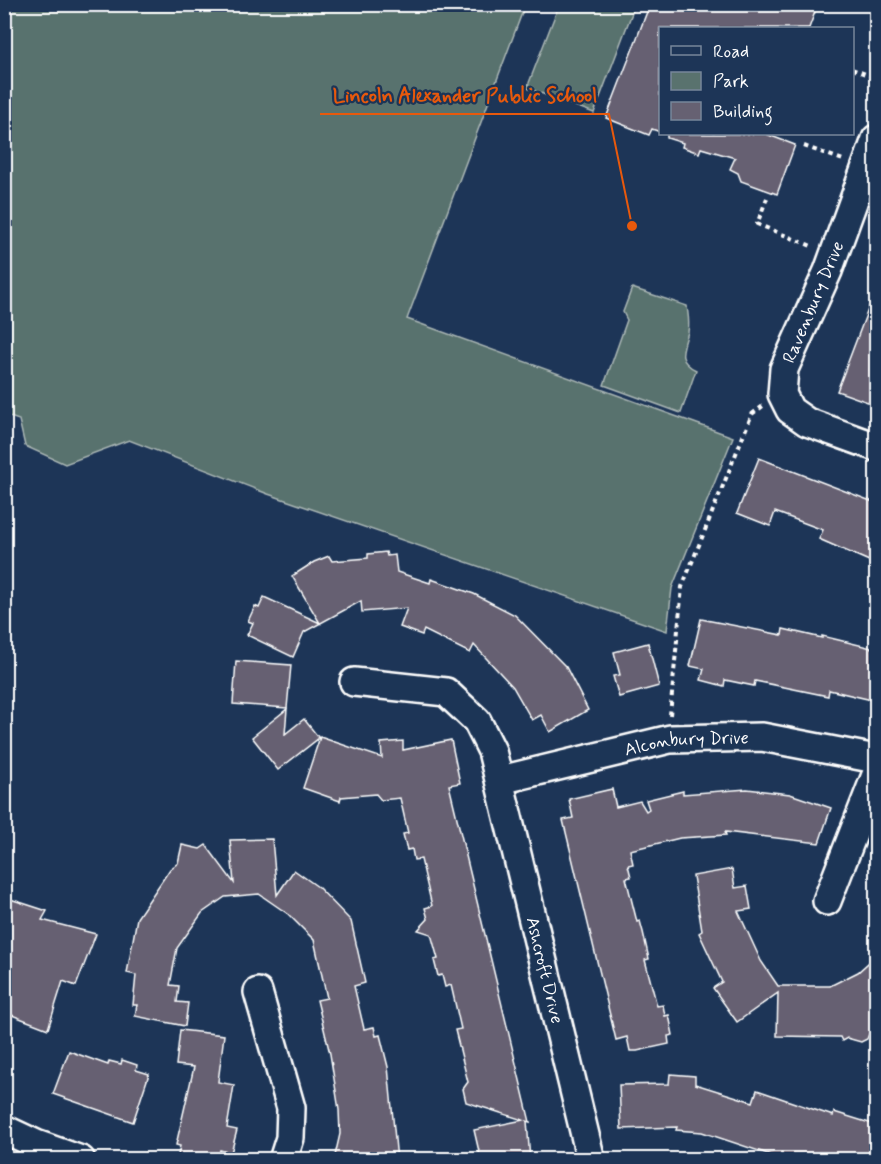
<svg xmlns="http://www.w3.org/2000/svg" width="881" height="1164" viewBox="0 0 881 1164" font-family="Mynerve,sans-serif">
	<style>
		.green { fill: #59726e; stroke: #acb8b6; stroke-width: 1.5 }
		.building { fill: #666172; stroke: #fff; stroke-width: 1.5 }
		.lines { fill: none; stroke-linecap: round; stroke-linejoin: round }
		.minor-casing { stroke: #fff; stroke-width: 32 }
		.path { stroke: #fff; stroke-width: 4; stroke-dasharray: 4.5 4.5; stroke-linecap: butt }
		.minor { stroke: #1d3557; stroke-width: 27 }
		.labels { text-anchor: middle; stroke-width: 4.5; stroke-linejoin: round; paint-order: stroke }
		.street-label { font-size: 18px; fill: #fff; stroke: #1d3557 }
		.leader { fill: none; stroke: #e8590c; stroke-width: 2 }
		.callout-dot { fill: #e8590c; stroke: #1d3557; stroke-width: 2 }
		.callout-label { font-size: 20px; text-anchor: middle; font-weight: bold; fill: #e8590c; stroke: #1d3557; stroke-width: 4.5; stroke-linejoin: round; paint-order: stroke }
	</style>
	<rect width="100%" height="100%" fill="#1d3557"/>
	<filter id="ink" filterUnits="userSpaceOnUse"><feTurbulence type="fractalNoise" baseFrequency=".0167" numOctaves="2"/><feDisplacementMap in="SourceGraphic" scale="12" xChannelSelector="R" yChannelSelector="G"/><feConvolveMatrix kernelMatrix="1 2 1 2 8 2 1 2 1" color-interpolation-filters="sRGB"/></filter>
	<g filter="url(#ink)">
		<!-- green -->
		<g class="green">
			<polygon points="4,5 525,5 407,319 733,437 672,588 667,631 268,494 129,440 65,464 25,446 19,420 4,415"/>
			<polygon points="559,5 635,5 594,113 527,88"/>
			<path d="M632 288 687 306C688 315 690 323 688 332 683 350 676 360 696 370L681 413 604 385 627 320 623 312Z"/>
		</g>
		<!-- building -->
		<g class="building">
			<polygon points="650,4 818,4 809,28 660,28 660,132 652,129 649,135 606,118"/>
			<polygon points="667,134 766,134 795,145 777,194 741,181 738,173 730,169 735,158 701,148 699,153 682,147 683,143 667,138"/>
			<polygon points="875,291 876,352 870,370 876,373 876,405 837,391"/>
			<polygon points="759,458 876,503 876,564 819,539 823,530 775,512 770,526 737,513"/>
			<polygon points="386,552 387,556 395,555 397,572 430,583 431,579 474,594 515,615 566,667 588,710 550,732 541,715 532,720 513,687 474,645 470,653 424,630 422,635 400,627 407,608 362,612 361,601 304,632 293,657 247,635 253,623 248,621 255,606 259,608 264,597 320,623 292,576 314,562 329,556 332,561 368,558 368,554"/>
			<polygon points="701,619 782,635 783,629 822,638 822,636 876,649 876,701 829,690 828,696 755,681 754,686 725,680 724,686 701,680 704,669 690,666"/>
			<polygon points="648,643 659,686 619,697 613,676 620,675 614,652"/>
			<polygon points="236,661 291,665 287,708 233,704"/>
			<polygon points="287,709 285,734 304,719 319,738 278,770 252,737"/>
			<polygon points="320,737 382,758 381,743 403,741 403,750 451,740 460,783 449,785 530,1122 527,1121 530,1160 481,1160 474,1130 523,1120 466,1102 463,1089 468,1082 455,1030 461,1029 451,985 445,987 442,975 438,976 434,960 438,959 431,934 418,930 428,919 425,908 432,906 421,859 414,860 412,849 407,850 403,834 408,833 400,798 381,800 376,794 341,797 340,801 303,788"/>
			<polygon points="612,789 616,807 640,801 646,811 649,809 646,800 683,791 683,794 747,789 790,794 831,808 819,843 725,832 726,835 680,838 630,850 633,864 628,865 631,877 626,878 637,922 640,921 643,932 649,959 645,960 657,1006 663,1005 665,1016 669,1015 673,1035 668,1036 669,1044 637,1051 630,1051 627,1037 616,1040 563,820 573,818 569,799"/>
			<polygon points="272,839 277,895 294,870 318,887 351,921 365,983 354,986 364,1029 374,1027 376,1036 380,1035 388,1067 397,1160 334,1160 340,1134 339,1110 330,1054 317,1000 327,998 314,940 288,914 259,894 225,897 202,913 177,948 170,985 179,986 177,1002 188,1003 185,1026 135,1016 137,1005 133,1005 136,975 127,973 137,918 170,869 178,863 182,845 200,849 206,845 234,883 230,840"/>
			<polygon points="732,869 735,888 747,886 751,909 738,911 761,961 778,986 830,986 858,972 876,956 876,1025 872,1027 867,1039 861,1042 847,1038 842,1041 840,1037 777,1036 778,993 737,1022 713,988 722,982 699,933 702,931 693,876"/>
			<polygon points="4,897 47,911 42,920 96,934 76,986 63,981 48,1029 4,1012"/>
			<polygon points="180,1030 224,1035 218,1082 234,1085 227,1128 237,1130 231,1153 220,1150 218,1160 194,1160 178,1155 180,1146 176,1145 194,1067 176,1065"/>
			<polygon points="69,1051 108,1065 109,1061 121,1064 122,1060 137,1065 136,1070 149,1074 133,1122 53,1094"/>
			<polygon points="670,1074 695,1076 695,1084 753,1102 757,1090 833,1116 834,1112 876,1125 876,1160 786,1160 702,1132 676,1130 677,1127 621,1129 619,1085 669,1084"/>
		</g>
		<g class="lines">
			<defs>
				<g id="minor">
					<polyline points="876,139 828,271 784,369 782,394 790,410 807,422 876,447"/>
					<path id="s1" d="M354 682 446 692 477 721 492 751 591 1160"/>
					<path id="s2" d="M501 780 670 739 762 737 876 759"/>
					<polyline points="827,901 876,775"/>
					<polyline points="258,992 291,1108 290,1138 283,1160"/>
					<polyline points="4,1129 36,1144 81,1160"/>
				</g>
			</defs>
			<!-- minor casing -->
			<use href="#minor" class="minor-casing"/>
			<!-- path -->
			<g class="path">
				<polyline points="852,69 876,78"/>
				<polyline points="804,146 843,160"/>
				<polyline points="767,198 757,224 814,247"/>
				<polyline points="670,715 682,587 752,414 763,406"/>
			</g>
			<!-- minor -->
			<use href="#minor" class="minor"/>
		</g>
	</g>
	<g class="labels">
		<!-- street labels -->
		<g class="street-label">
			<text transform="translate(813 302) rotate(-67)" y="6">Ravenbury Drive</text>
			<text dy="6" stroke="none"><textPath href="#s2" startOffset="190">Alconbury Drive</textPath></text>
			<text dy="6" stroke="none"><textPath href="#s1" startOffset="394">Ashcroft Drive</textPath></text>
		</g>
	</g>
	<!-- callouts -->
	<path class="leader" d="M632 226L609 114H320"/>
	<circle class="callout-dot" cx="632" cy="226" r="6"/>
	<g class="callout-label">
		<text x="465" y="102">Lincoln Alexander Public School</text>
	</g>
	<!-- margin -->
	<rect width="881" height="1164" fill="none" stroke="#1d3557" stroke-width="24"/>
	<rect x="12" y="12" width="857" height="1140" fill="none" stroke="#fff" stroke-width="2" filter="url(#ink)"/>
	<!-- legend -->
	<rect x="659" y="27" width="195" height="108" fill="#1d3557" stroke="#77869a" stroke-width="1.5"/>
	<rect x="671" y="46" width="30" height="9" fill="#1d3557" stroke="#77869a" stroke-width="1.5"/>
	<text x="713" y="57" font-size="18" fill="#ffffff">Road</text>
	<rect x="671" y="72" width="30" height="18" fill="#59726e" stroke="#77869a" stroke-width="1.5"/>
	<text x="713" y="87" font-size="18" fill="#ffffff">Park</text>
	<rect x="671" y="102" width="30" height="18" fill="#666172" stroke="#77869a" stroke-width="1.5"/>
	<text x="713" y="117" font-size="18" fill="#ffffff">Building</text>
</svg>
